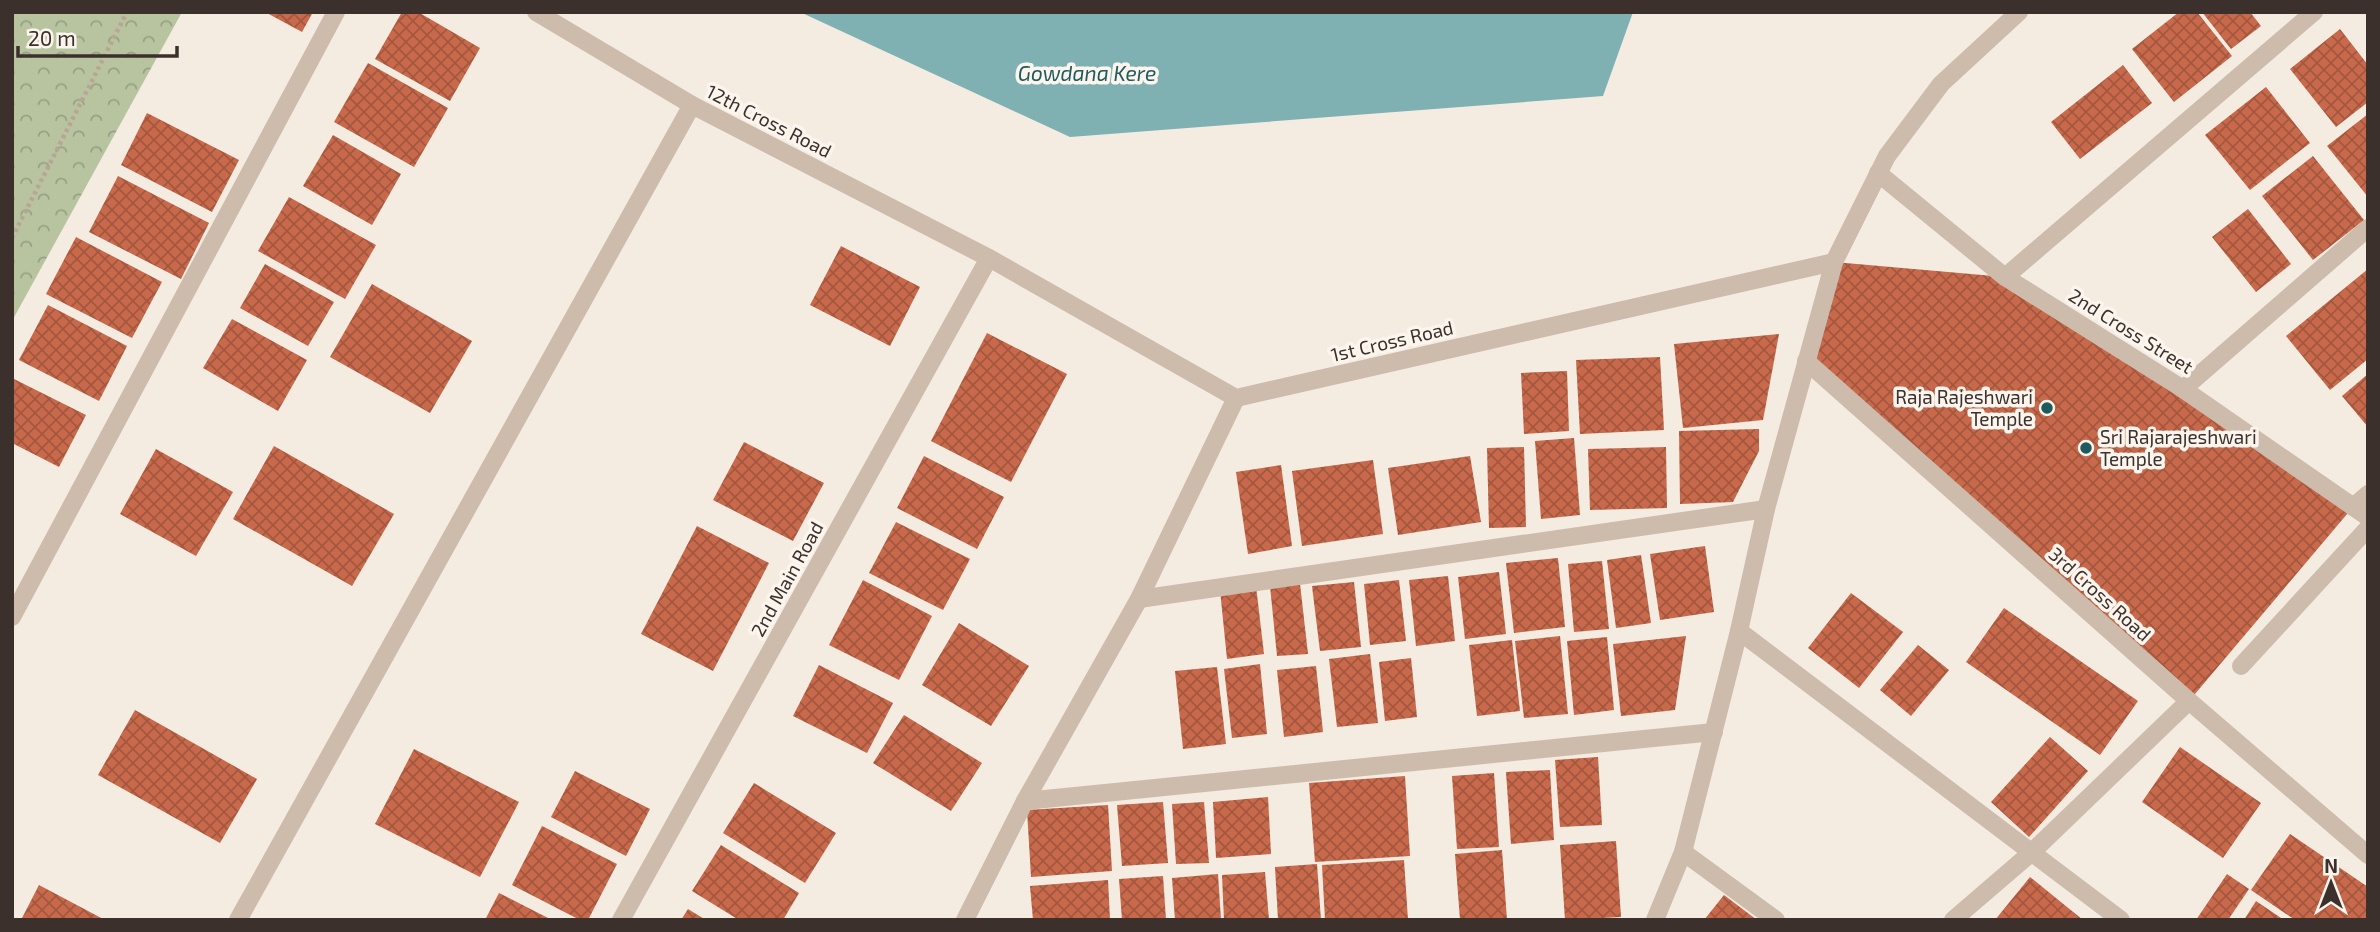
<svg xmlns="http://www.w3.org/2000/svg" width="2380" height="932" viewBox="0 0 2380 932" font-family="'Exo 2',sans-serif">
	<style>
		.park { fill: url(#park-crowns) }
		.water { fill: #7fb0b2 }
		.building { fill: url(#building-cross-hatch) }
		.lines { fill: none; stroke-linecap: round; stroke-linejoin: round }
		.path { stroke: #b9a596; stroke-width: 4.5; stroke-dasharray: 3.5 3.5; stroke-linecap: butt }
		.service { stroke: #cdbbac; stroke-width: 18 }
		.minor { stroke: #cdbbac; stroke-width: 18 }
		.poi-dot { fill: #1f5a5e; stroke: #fbf5ee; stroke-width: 2.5 }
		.labels { text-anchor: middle; stroke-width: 7; stroke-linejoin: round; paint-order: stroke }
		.street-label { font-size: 19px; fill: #3b302b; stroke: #fbf5ee }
		.poi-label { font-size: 19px; fill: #3b302b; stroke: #fbf5ee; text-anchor: end }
		.water-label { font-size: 21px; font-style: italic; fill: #1f5a5e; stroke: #fbf5ee }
	</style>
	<defs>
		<pattern id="park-crowns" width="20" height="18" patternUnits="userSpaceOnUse" patternTransform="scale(1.75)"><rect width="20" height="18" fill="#b8c4a0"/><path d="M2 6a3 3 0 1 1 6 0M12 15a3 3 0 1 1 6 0" fill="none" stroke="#97a083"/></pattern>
		<pattern id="building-cross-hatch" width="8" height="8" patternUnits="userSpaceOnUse" patternTransform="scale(1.75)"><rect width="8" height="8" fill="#c8694b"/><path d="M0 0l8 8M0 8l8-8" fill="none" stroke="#a4573f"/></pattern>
	</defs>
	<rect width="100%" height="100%" fill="#f4ebe1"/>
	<!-- park -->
	<polygon class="park" points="12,12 182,12 12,321"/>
	<!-- water -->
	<polygon class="water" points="800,12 1633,12 1603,96 1070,137"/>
	<!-- building -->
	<g class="building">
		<polygon points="265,12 313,12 302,32"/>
		<polygon points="402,12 418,12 480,48 450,101 375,59"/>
		<polygon points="2179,12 2197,12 2232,56 2174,102 2132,49"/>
		<polygon points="2202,12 2250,12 2261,26 2231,49"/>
		<polygon points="2340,29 2368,65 2368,102 2336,127 2290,69"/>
		<polygon points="368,63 448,108 414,167 334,122"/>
		<polygon points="2123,65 2152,103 2080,159 2051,122"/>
		<polygon points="2266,87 2310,143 2250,190 2205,135"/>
		<polygon points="147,113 239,160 212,212 121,165"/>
		<polygon points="2368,114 2368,197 2327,146"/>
		<polygon points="333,135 401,174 372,225 303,186"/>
		<polygon points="2313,156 2364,220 2313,260 2262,196"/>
		<polygon points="118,176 209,223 181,279 89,232"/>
		<polygon points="289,197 376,245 345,299 258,251"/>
		<polygon points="2248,209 2291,264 2256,292 2212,237"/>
		<polygon points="76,237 162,282 132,338 46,294"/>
		<polygon points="841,246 920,287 890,346 810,305"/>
		<polygon points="1834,262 2005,277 2353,507 2189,701 1806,361"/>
		<polygon points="265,264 334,302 308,346 240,308"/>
		<polygon points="2368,269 2368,359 2330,390 2286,336"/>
		<polygon points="372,284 472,341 430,413 330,357"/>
		<polygon points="48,305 127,346 99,401 19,360"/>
		<polygon points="232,319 307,360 278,411 203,368"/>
		<polygon points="987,333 1067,374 1011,482 931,441"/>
		<polygon points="1779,334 1763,420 1683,428 1674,344"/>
		<polygon points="1660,357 1664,430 1580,434 1576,360"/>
		<polygon points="1567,371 1569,431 1524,434 1521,373"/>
		<polygon points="2368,374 2368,427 2342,396"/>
		<polygon points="12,378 86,415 59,467 12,443"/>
		<polygon points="1759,429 1759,451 1733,502 1680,504 1679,431"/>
		<polygon points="1574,438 1580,515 1541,519 1535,441"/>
		<polygon points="744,442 824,483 793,541 713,500"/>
		<polygon points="274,446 394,514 352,586 233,519"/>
		<polygon points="1524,447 1526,527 1489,528 1487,448"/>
		<polygon points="1666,447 1667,508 1590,510 1588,449"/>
		<polygon points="156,449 233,492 196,556 120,514"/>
		<polygon points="924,456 1004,497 977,549 897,508"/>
		<polygon points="1470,456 1481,522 1398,535 1388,468"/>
		<polygon points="1373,460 1383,534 1302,546 1292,471"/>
		<polygon points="1281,465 1292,546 1248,554 1236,472"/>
		<polygon points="896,522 970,559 943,610 869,573"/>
		<polygon points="697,526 769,563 713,671 641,634"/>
		<polygon points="1705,546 1714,612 1660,620 1650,554"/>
		<polygon points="1641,555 1651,623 1616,628 1607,560"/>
		<polygon points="1558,558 1565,627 1514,633 1506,563"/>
		<polygon points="1602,561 1609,629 1574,632 1568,564"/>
		<polygon points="1499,572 1506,634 1465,639 1458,577"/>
		<polygon points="1448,576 1455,641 1416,646 1409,580"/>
		<polygon points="863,580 932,616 899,680 829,645"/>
		<polygon points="1399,580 1406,641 1370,645 1364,584"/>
		<polygon points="1354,582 1361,647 1320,651 1312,586"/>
		<polygon points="1300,584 1308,654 1277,656 1270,586"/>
		<polygon points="1256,586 1264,654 1227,659 1220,590"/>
		<polygon points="1851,593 1903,632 1859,688 1808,648"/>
		<polygon points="2004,608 2138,701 2100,755 1966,662"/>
		<polygon points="959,623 1029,666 991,726 922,685"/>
		<polygon points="1560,636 1568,714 1524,718 1515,641"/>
		<polygon points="1686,636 1675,710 1621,716 1613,644"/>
		<polygon points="1607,637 1614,710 1574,715 1567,641"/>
		<polygon points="1512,640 1520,711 1477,716 1469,645"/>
		<polygon points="1918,645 1949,670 1911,716 1880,690"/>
		<polygon points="1370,654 1378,723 1337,727 1329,659"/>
		<polygon points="1411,658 1417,717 1385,721 1379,662"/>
		<polygon points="1260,664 1267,734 1232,738 1224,669"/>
		<polygon points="819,665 893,703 867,753 793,716"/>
		<polygon points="1316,666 1323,732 1284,737 1277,670"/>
		<polygon points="1217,667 1226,744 1183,749 1175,671"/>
		<polygon points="135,710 257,779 220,843 98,775"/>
		<polygon points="904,715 982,763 951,811 873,763"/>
		<polygon points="2050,737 2088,771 2029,837 1991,802"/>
		<polygon points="2180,747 2261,803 2223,858 2142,802"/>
		<polygon points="414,749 519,802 480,877 375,824"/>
		<polygon points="1598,757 1602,825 1560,827 1555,760"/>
		<polygon points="1550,770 1554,840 1511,844 1506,772"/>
		<polygon points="575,771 650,809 626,856 551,817"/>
		<polygon points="1494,773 1499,847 1457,849 1452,776"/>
		<polygon points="1405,776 1410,856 1315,862 1309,783"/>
		<polygon points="754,783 836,833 805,883 723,833"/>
		<polygon points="1268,797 1271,854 1216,858 1213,802"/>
		<polygon points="1163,802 1168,863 1122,866 1117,805"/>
		<polygon points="1204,802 1209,863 1176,864 1172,804"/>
		<polygon points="1108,805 1112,871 1031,877 1027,810"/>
		<polygon points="542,826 617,864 588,920 580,920 512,885"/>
		<polygon points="2290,834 2368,887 2368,920 2295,920 2251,890"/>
		<polygon points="1616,841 1621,917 1565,920 1560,845"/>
		<polygon points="721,845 799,893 783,920 739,920 692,891"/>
		<polygon points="1502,850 1507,920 1460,920 1455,854"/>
		<polygon points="1404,860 1408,920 1325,920 1322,865"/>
		<polygon points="1317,864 1321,920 1278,920 1275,867"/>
		<polygon points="1265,872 1269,920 1224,920 1222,875"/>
		<polygon points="1218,874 1221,920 1175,920 1172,878"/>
		<polygon points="2227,874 2249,889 2228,920 2196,920"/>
		<polygon points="1163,876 1166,920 1122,920 1119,879"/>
		<polygon points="2030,877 2083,920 1995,920"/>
		<polygon points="1108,880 1110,920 1033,920 1030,886"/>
		<polygon points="39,885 105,920 21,920"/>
		<polygon points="499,893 552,920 485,920"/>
		<polygon points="1724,895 1757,920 1704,920"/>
		<polygon points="2256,901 2284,920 2244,920"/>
		<polygon points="688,909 706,920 681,920"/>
	</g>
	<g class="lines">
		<!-- path -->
		<polyline class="path" points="12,238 127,12"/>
		<!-- service -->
		<polyline class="service" points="2241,666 2368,528"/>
		<!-- minor -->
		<g class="minor">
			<polyline points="536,12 692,105 989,258 1236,398 1834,262"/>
			<polyline points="1878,173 2005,277 2183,389 2368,517"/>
			<polyline points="2005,277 2314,12"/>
			<polyline points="1806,361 2189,701 2368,855"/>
			<polyline points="2183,389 2368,228"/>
			<polyline points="2353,507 2368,494"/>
			<polyline points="1139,599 1766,509"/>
			<polyline points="12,617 336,12"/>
			<polyline points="1739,631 2121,920"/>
			<polyline points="1025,801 1714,732"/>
			<polyline points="1683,852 1776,920"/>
			<polyline points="238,920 692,105"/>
			<polyline points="621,920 989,258"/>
			<polyline points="965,920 1025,801 1139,599 1236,398"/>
			<polyline points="1655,920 1683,852 1739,631 1766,509 1834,262 1887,156 1941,84 2019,12"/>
			<polyline points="1953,920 2032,852 2189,701"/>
		</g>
	</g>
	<!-- markers -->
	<g class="poi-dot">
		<circle cx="2047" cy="408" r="7"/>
		<circle cx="2086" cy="448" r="7"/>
	</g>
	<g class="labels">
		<!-- street labels -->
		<g class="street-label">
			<text transform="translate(769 121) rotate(27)" y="7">12th Cross Road</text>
			<text transform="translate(2131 331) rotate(32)" y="7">2nd Cross Street</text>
			<text transform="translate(1392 341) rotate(-13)" y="7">1st Cross Road</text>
			<text transform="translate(787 579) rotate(-61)" y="7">2nd Main Road</text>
			<text transform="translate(2100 594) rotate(42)" y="7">3rd Cross Road</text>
		</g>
		<!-- poi labels -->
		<g class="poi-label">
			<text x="2033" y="404">Raja Rajeshwari<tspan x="2033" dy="22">Temple</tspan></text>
			<text x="2100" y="444" text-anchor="start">Sri Rajarajeshwari<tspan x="2100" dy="22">Temple</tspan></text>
		</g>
		<!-- water labels -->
		<g class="water-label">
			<text x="1087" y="81">Gowdana Kere</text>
		</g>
	</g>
	<!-- border -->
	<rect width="2380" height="932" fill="none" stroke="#3b302b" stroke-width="28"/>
	<!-- north arrow -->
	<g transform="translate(2331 883)" stroke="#fbf5ee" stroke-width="5" paint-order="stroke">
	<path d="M0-5L12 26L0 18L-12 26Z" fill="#3b302b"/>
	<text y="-10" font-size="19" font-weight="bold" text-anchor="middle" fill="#3b302b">N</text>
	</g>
	<!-- scale -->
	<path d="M18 46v10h159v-10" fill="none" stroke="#3b302b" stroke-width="3.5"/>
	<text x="28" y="46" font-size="21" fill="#3b302b" stroke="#fbf5ee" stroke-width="5" paint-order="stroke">20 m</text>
</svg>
